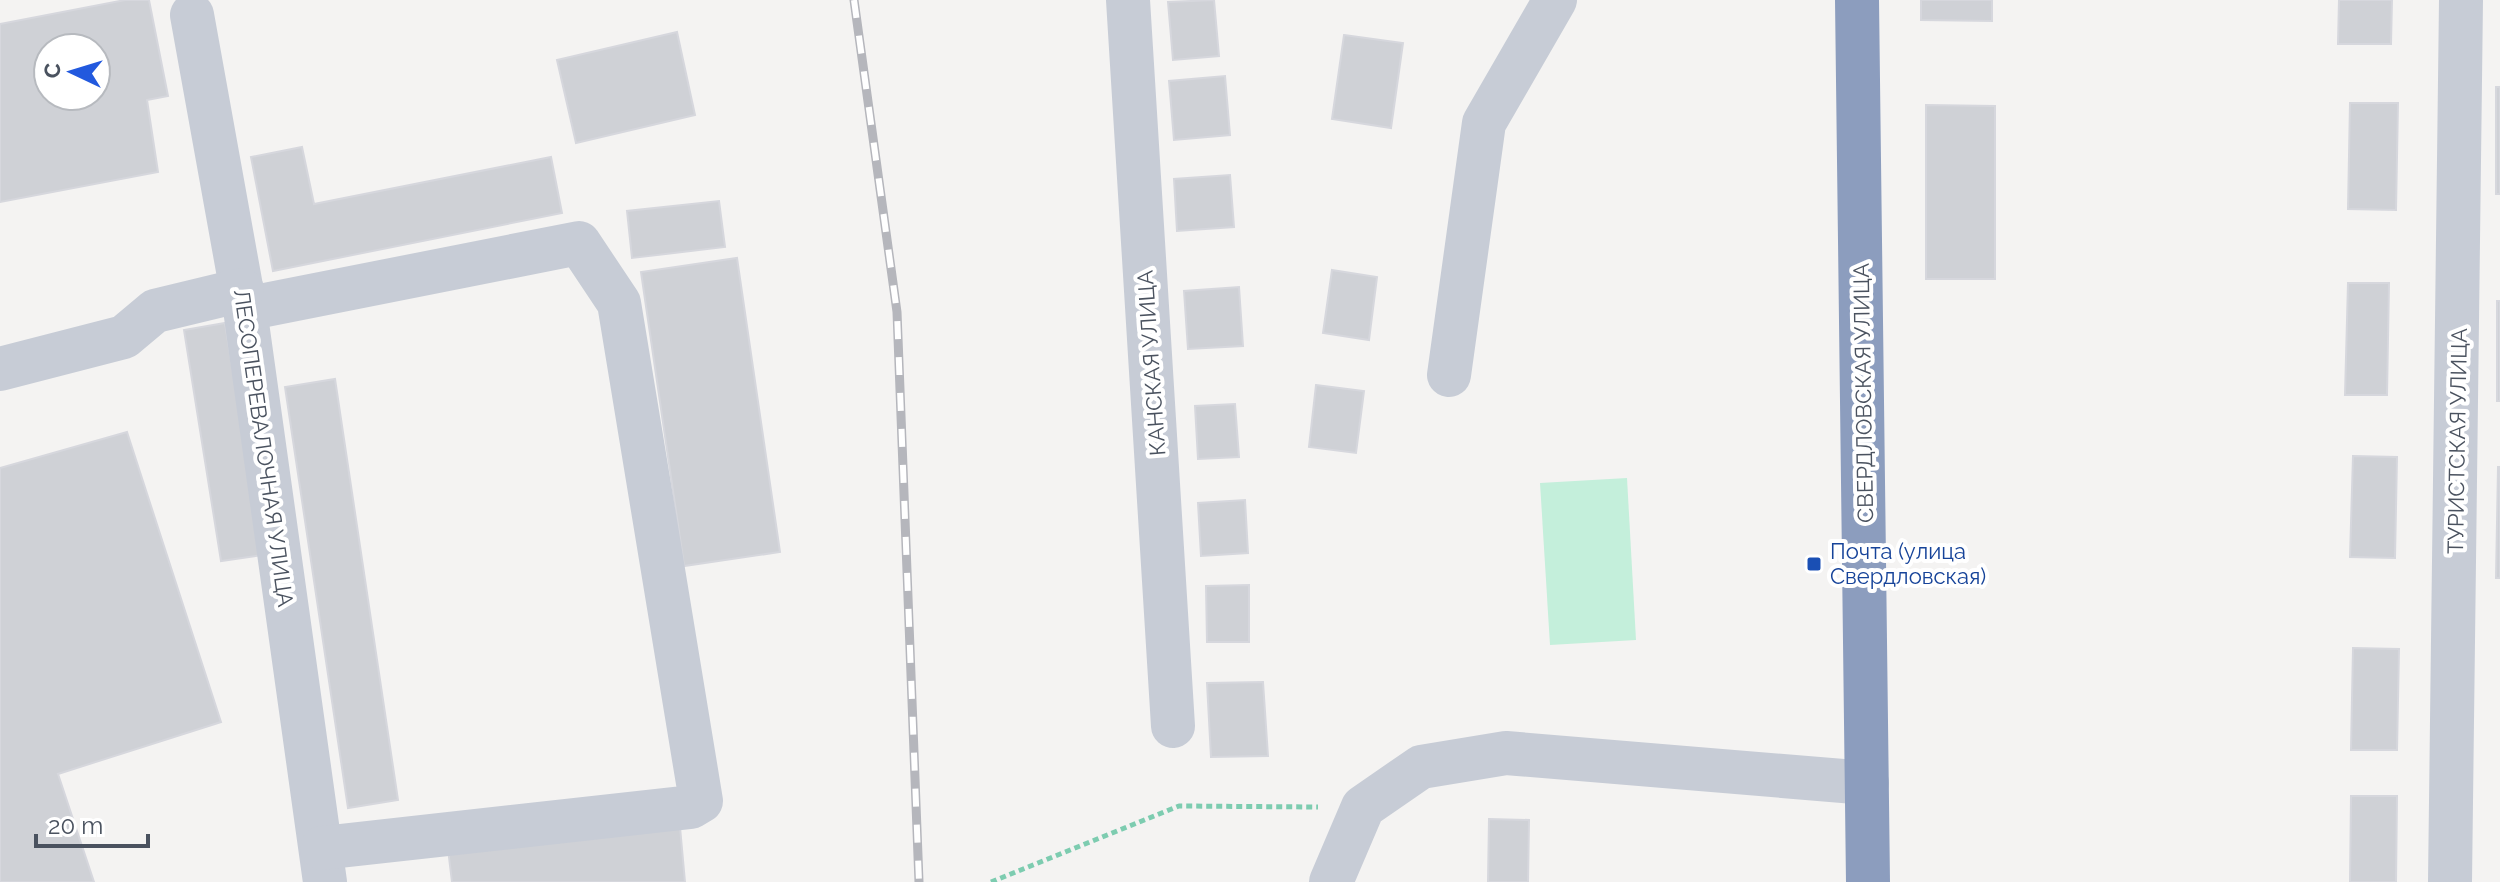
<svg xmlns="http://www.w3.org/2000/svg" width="2500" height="882" viewBox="0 0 2500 882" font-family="Raleway,sans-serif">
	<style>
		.garden { fill: #c4efdb }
		.building { fill: #cfd1d6; stroke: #d6d7dd; stroke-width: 2; fill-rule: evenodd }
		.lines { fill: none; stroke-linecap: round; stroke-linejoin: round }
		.path { stroke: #7dccb0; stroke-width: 5; stroke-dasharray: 6 4; stroke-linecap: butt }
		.minor { stroke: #c7ccd6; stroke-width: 44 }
		.highway { stroke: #8c9dbe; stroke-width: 44 }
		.rail-casing { stroke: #b5b6bc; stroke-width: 9 }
		.rail { stroke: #fff; stroke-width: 6; stroke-dasharray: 18; stroke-linecap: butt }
		.transit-dot { fill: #1a4fb4; stroke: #fff; stroke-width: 3 }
		.labels { text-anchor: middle; stroke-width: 8; stroke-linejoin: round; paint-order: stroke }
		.street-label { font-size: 22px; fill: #4a525f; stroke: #fff }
		.transit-label { font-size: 22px; fill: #164399; stroke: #fff; text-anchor: start }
	</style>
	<rect width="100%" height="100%" fill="#f4f3f2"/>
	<!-- garden -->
	<polygon class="garden" points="1627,478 1636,640 1550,645 1540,483"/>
	<!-- building -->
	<g class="building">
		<path d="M125 0H149L168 96 147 100 158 172 0 202V24ZM48 48H96V96H48Z"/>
		<polygon points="1214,0 1219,56 1173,60 1168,2"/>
		<polygon points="1921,0 1992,0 1992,21 1921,20"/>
		<polygon points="2339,0 2392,0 2391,44 2338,44"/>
		<polygon points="677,32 695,115 576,143 557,60"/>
		<polygon points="1344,35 1403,43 1391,128 1332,119"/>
		<polygon points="1225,76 1230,135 1174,140 1169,81"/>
		<rect x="2496" y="87" width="4" height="107"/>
		<polygon points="2350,103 2398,103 2396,210 2348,209"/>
		<polygon points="1926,105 1995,106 1995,279 1926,279"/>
		<polygon points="302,147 314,204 551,157 562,213 273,271 251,157"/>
		<polygon points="1230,175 1234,227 1177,231 1174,179"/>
		<polygon points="719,201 725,247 632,258 627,211"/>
		<polygon points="737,258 780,552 684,566 641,272"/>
		<polygon points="1332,270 1377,277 1369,340 1323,333"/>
		<polygon points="2348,283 2389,283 2387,395 2345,395"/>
		<polygon points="1239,287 1243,346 1188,349 1184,291"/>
		<rect x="2497" y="301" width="3" height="100"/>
		<polygon points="225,323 263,555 221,561 184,330"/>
		<polygon points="335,379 398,800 348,808 285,387"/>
		<polygon points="1316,385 1364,391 1356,453 1309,447"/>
		<polygon points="1235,404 1239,457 1198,459 1195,406"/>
		<polygon points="127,432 221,722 58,774 94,882 0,882 0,468"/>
		<polygon points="2353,456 2397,457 2395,558 2350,557"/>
		<polygon points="2498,467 2500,467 2500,578 2496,578"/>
		<polygon points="1245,500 1248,553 1201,556 1198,503"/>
		<polygon points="1249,585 1249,642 1207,642 1206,586"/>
		<polygon points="2353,648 2399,649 2397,750 2351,750"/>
		<polygon points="1263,682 1268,756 1211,757 1207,683"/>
		<polygon points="2351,796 2397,796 2396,882 2350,882"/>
		<polygon points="1489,819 1529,820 1528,882 1488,882"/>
		<polygon points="680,827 685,882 452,882 448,849"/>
	</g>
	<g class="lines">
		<!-- path -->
		<polyline class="path" points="991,882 1179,806 1318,807"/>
		<!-- minor -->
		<g class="minor">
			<polyline points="1128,0 1173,726"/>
			<polyline points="192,15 245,309 325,882"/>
			<polyline points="245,309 579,243 619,303 701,801 691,807 322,848"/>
			<polyline points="0,369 124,337 155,311 242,290"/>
			<polyline points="1449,375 1484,123 1555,0"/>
			<polyline points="1331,882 1363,807 1421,767 1506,753 1867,783"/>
			<polyline points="2450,882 2461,0"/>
		</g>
		<!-- highway -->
		<polyline class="highway" points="1857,0 1868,882"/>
		<defs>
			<polyline id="rail" points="854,0 897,312 919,882"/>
		</defs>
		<!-- rail casing -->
		<use href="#rail" class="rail-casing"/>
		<!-- rail -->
		<use href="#rail" class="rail"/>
	</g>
	<!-- markers -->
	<rect class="transit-dot" x="1806" y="556" width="16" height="16" rx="4"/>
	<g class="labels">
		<!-- street labels -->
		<g class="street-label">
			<text transform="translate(1151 363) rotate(-94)" y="8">КАНСКАЯ УЛИЦА</text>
			<text transform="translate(1863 393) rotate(-91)" y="8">СВЕРДЛОВСКАЯ УЛИЦА</text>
			<text transform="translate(2457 441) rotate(-89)" y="8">ТУРИСТСКАЯ УЛИЦА</text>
			<text transform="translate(264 448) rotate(82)" y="8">ЛЕСОПЕРЕВАЛОЧНАЯ УЛИЦА</text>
		</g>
		<!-- transit labels -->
		<g class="transit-label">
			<text x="1830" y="559">Почта (улица<tspan x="1830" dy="25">Свердловская)</tspan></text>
		</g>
	</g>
	<!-- north arrow -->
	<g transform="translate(72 72) rotate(274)"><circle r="38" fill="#ffffff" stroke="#b7babf" stroke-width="2"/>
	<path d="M0-6L14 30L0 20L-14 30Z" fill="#2259de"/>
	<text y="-12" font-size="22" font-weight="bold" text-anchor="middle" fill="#4a525f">С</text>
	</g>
	<!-- scale -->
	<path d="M36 834v12h112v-12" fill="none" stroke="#4a525f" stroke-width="4"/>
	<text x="48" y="834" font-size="24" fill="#4a525f" stroke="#ffffff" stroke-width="6" paint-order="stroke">20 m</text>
</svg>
